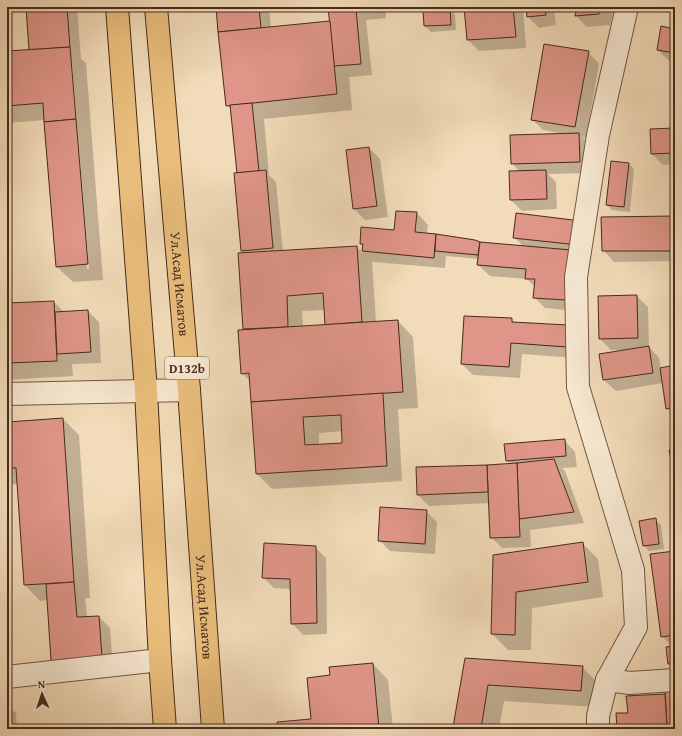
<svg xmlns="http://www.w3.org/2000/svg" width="682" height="736" viewBox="0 0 682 736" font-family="'Gentium Book Plus',serif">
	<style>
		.shadow { fill: #0003; fill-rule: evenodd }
		.building { fill: #df9587; stroke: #472a1e; fill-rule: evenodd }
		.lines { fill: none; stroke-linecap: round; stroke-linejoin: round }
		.street-casing { stroke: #725644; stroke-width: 24 }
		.primary-casing { stroke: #472a1e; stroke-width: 24 }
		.street { stroke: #f7e8d1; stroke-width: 22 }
		.primary { stroke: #e9be7c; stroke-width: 22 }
		.labels { text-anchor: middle; stroke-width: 3; stroke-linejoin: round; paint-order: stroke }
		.shield { fill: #f7e8d1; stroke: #7c6354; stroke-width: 1 }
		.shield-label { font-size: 13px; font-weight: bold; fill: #472a1e }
		.street-label { font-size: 14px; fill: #472a1e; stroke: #f7e8d1 }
	</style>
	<rect width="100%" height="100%" fill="#f2dbb8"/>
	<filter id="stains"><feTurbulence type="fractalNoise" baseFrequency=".005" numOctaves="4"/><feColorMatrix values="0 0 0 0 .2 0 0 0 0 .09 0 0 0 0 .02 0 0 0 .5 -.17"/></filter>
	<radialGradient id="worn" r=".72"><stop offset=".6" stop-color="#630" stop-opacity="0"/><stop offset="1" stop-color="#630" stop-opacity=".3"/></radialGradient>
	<!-- shadow -->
	<g class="shadow">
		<path d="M27 7H77L81 59 86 63 103 280 73 282 57 267 45 120 7 123V52L30 50ZM70 63H72L89 269H87Z"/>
		<path d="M217 7H269L271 28 331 24 330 7H386V18L366 20 372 75 349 77 352 110 264 119 269 175 276 182 283 252 357 247 363 253 364 246 361 243 395 231 417 213 428 225 427 234 474 240 481 243 524 247 514 237 581 222 577 311 545 308 534 297 535 287 527 279 490 276 478 265 479 259 446 256 445 268 374 262 372 261 376 322 398 321 413 337 418 408 398 409 402 481 272 489 256 473 251 382 242 373 244 330 239 254H245L242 251 238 174 232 110 227 105ZM325 310 326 326 303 327 302 311ZM343 431V444L319 445V433Z"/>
		<polygon points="465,7 523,7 526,48 479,51 468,40"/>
		<polygon points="527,7 554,7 556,25 539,28 528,17"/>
		<polygon points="578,7 614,7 610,25 587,27 576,16"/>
		<polygon points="449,9 455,15 456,30 431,32 425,26 424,11"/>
		<polygon points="675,30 675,62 669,61 658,50"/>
		<polygon points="588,52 599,64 586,138 582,137 590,145 591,173 548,174 556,182 557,209 522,211 511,200 520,172 512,163 559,134 559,133 543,130 532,119"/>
		<polygon points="675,129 675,164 663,165 652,154"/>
		<polygon points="369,148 380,159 388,217 365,220 354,209"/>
		<polygon points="629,164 634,169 630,212 612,210 607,205"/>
		<polygon points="675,217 675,261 614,262 603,250"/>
		<polygon points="637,296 648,307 649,347 659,358 661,369 675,366 675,416 667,408 663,383 616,391 604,380 623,351 622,350 611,350 600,339"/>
		<polygon points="54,302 64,312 88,311 99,322 101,363 72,364 73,376 7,380 7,304"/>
		<polygon points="511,319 515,323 579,337 577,358 522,354 520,378 473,375 462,364"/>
		<polygon points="63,419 79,435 90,598 85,598 87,617 99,617 110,628 113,668 48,600 40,601 25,585 18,484 7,485 7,423"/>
		<polygon points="564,440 575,452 577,467 562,468 565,471 584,523 530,530 531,547 502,548 491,537 490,503 429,506 418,495 417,468 511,464 507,461"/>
		<polygon points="426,511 437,522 435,554 390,551 379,540"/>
		<polygon points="655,520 661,525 664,549 649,551 644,546"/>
		<polygon points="582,543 598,559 603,597 532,608 531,650 508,650 492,634 494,555"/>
		<polygon points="315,547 326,558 327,634 303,635 292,623 291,589 274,588 263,577"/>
		<polygon points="675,552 675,669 674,669 669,663 673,647 662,636"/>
		<polygon points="466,659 582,667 598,683 596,707 504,701 499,729 456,729 454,727"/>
		<polygon points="373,664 388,680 393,729 279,729 312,719 331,676"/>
		<polygon points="675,690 675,729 618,729 629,714 664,695 666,696"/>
		<polygon points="7,705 16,713 17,729 7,729"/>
	</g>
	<!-- building -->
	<g class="building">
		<polygon points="26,7 67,7 70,47 29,50"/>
		<polygon points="216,7 259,7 261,28 218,32"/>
		<polygon points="328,7 375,7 356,9 361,64 334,66"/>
		<polygon points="464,7 513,7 516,37 467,40"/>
		<polygon points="526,7 545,7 546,15 527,17"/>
		<polygon points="577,7 601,7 599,14 575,16"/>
		<polygon points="450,8 451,25 424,26 423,10"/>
		<polygon points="330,21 337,94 226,106 218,32"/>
		<polygon points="661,26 675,29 675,53 657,50"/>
		<polygon points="544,44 589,51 575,127 531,120"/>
		<polygon points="70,47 76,119 44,122 43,103 7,106 7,51"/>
		<polygon points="252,103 259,171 237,173 230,105"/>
		<polygon points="76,119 88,264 56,267 44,122"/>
		<polygon points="675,128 675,153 651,154 650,129"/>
		<polygon points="579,133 580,162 511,164 510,135"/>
		<polygon points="369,147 377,206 353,209 346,150"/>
		<polygon points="611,161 629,163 624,207 606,205"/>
		<polygon points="266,170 273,248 241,251 234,173"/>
		<polygon points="546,170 547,199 510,200 509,171"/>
		<polygon points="396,211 417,212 415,232 436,234 434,258 362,251 363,244 360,244 361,227 394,230"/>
		<polygon points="516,213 581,221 578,245 513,238"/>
		<polygon points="675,216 675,251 602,251 601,217"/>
		<polygon points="436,234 475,240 480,242 478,255 435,251"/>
		<polygon points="480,242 571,250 566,300 533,298 535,279 525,279 526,269 477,265"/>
		<polygon points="357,246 362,322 325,325 323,293 287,296 288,327 243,329 238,253"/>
		<polygon points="637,295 638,338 599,339 598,296"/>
		<polygon points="54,301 57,361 7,363 7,303"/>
		<polygon points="88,310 91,352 57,354 55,312"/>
		<polygon points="464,316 512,318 512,322 568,325 567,347 511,343 509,367 461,364"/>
		<polygon points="398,320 403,392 251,402 249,373 241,374 238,330"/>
		<polygon points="649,346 653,373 603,380 599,354"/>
		<polygon points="675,365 675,407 666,409 660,368"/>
		<path d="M383 393 387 466 256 474 251 402ZM341 415 342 443 305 445 303 417Z"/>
		<polygon points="63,418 74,582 24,585 16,468 7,468 7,422"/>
		<polygon points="565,439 566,456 506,461 504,444"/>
		<polygon points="675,448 675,470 673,470 669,450"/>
		<polygon points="554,459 574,512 519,519 517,463"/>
		<polygon points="517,463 520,537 490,538 487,465"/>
		<polygon points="487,465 488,492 417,495 416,467"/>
		<polygon points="380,507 427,510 425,544 378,541"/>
		<polygon points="656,518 659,544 643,546 639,521"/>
		<polygon points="583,542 588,582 516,592 515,635 491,634 493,555"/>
		<polygon points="264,543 316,546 317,623 291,624 290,579 262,578"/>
		<polygon points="675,551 675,635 661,637 650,554"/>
		<polygon points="74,582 77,617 99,616 102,657 51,661 46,584"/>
		<polygon points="675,646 675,663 668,664 666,647"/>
		<polygon points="465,658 583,666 581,691 488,685 481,729 464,729 453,727"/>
		<polygon points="373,663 379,729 278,729 277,722 311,719 307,678 330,675 329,667"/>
		<polygon points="675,689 675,726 667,727 665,690"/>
		<polygon points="665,694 667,727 659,727 659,729 617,729 616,713 628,713 626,696"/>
	</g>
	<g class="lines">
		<defs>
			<g id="street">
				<polyline points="7,394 189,390"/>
				<polyline points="7,677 160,660"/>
				<polyline points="607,680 630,683 675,680"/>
				<polyline points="598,729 598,716 607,680 636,627 633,570 578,387 576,277 598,135 627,7"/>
			</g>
			<g id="primary">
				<polyline points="117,7 146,391 160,660 165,729"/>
				<path id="s1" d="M156 7 189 390 213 729"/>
			</g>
		</defs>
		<!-- street casing -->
		<use href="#street" class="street-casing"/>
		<!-- primary casing -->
		<use href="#primary" class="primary-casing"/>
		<!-- street -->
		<use href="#street" class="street"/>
		<!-- primary -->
		<use href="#primary" class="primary"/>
	</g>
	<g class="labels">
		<!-- shield labels -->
		<rect class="shield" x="165" y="357" width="44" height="22" rx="3"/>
		<g class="shield-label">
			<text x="187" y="373">D132b</text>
		</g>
		<!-- street labels -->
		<g class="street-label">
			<text dy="5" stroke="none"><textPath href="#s1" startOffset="278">Ул.Асад Исматов</textPath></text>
			<text dy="5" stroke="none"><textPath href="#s1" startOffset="602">Ул.Асад Исматов</textPath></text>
		</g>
	</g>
	<!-- margin -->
	<rect width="682" height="736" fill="none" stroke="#f2dbb8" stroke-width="24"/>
	<rect x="8" y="8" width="666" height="720" fill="none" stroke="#472a1e" stroke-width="2"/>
	<rect x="12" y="12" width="658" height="712" fill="none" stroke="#472a1e"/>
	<!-- north arrow -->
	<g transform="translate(42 694) rotate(357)" stroke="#f7e8d1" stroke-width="3" paint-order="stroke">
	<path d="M0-3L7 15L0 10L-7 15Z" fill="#472a1e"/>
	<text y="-6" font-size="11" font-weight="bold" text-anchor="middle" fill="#472a1e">N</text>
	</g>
	<rect width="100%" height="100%" filter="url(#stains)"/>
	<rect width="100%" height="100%" fill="url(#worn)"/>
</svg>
